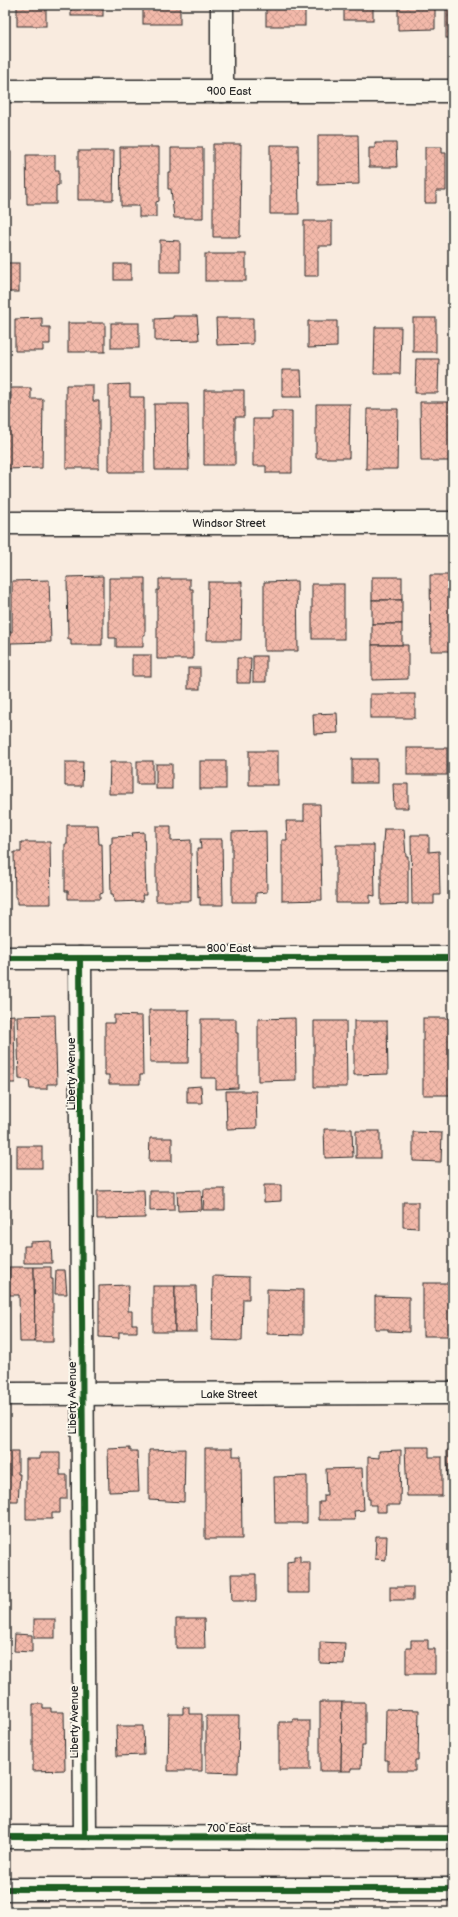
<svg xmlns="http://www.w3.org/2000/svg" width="458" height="1917" viewBox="0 0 458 1917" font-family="'Balsamiq Sans',sans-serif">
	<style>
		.building { fill: url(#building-cross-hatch); stroke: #2b2b2b }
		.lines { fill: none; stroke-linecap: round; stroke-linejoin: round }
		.minor-casing { stroke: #2b2b2b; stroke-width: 25 }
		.major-casing { stroke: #2b2b2b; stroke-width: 25 }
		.minor { stroke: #fbf7ec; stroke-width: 22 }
		.major { stroke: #fbf7ec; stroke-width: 22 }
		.cycleway-casing { stroke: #fbf7ec; stroke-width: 8 }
		.cycleway { stroke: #1b5e20; stroke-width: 6 }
		.labels { text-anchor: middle; stroke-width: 4; stroke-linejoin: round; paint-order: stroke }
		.street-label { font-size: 11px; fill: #2b2b2b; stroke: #fbf7ec }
	</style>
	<defs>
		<pattern id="building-cross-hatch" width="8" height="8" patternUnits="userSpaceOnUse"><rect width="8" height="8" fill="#f3b9aa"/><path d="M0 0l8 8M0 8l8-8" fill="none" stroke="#d09f92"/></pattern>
	</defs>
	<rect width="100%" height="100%" fill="#f9ebdf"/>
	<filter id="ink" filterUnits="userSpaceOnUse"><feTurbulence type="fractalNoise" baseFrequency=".025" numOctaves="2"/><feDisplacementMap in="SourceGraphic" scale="8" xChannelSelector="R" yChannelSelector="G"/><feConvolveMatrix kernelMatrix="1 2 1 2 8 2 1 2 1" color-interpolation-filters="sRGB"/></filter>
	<g filter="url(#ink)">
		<!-- building -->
		<g class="building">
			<rect x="17" y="5" width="29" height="21"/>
			<rect x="71" y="5" width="32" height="11"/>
			<rect x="143" y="5" width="37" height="19"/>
			<rect x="266" y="5" width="39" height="21"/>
			<rect x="344" y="5" width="29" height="15"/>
			<polygon points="398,5 435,5 435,29 398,30"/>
			<rect x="446" y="5" width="7" height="33"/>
			<polygon points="318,135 358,135 359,184 318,185"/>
			<polygon points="375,143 396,143 397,167 369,167 369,148 375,148"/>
			<polygon points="213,144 241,144 240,237 213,237"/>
			<polygon points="270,145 298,145 299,214 270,214"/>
			<polygon points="120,147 159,147 159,201 156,202 156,217 139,217 139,206 121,206"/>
			<polygon points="425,147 442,147 442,153 446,153 446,191 436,191 436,203 425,203"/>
			<polygon points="171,148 203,148 203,218 174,218 171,189 168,189 168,172 171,172"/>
			<polygon points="78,151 114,151 113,200 78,200"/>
			<rect x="5" y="152" width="6" height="48"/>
			<polygon points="26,155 55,155 55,170 59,170 59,185 56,186 56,204 27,204"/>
			<polygon points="304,221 332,221 332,246 318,246 318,276 304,276"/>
			<polygon points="160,240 180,241 180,272 160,272"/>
			<rect x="205" y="254" width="41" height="27"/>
			<rect x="5" y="263" width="14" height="29"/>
			<rect x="114" y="264" width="17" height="16"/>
			<polygon points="173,316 197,316 199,340 155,341 155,319 173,318"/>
			<polygon points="42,318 42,327 50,327 50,344 43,344 43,351 15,351 15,319"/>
			<polygon points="216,318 253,318 253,344 217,345"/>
			<rect x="413" y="318" width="23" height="34"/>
			<polygon points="308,321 337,321 337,347 308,348"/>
			<rect x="68" y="323" width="37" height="29"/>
			<rect x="111" y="323" width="28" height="25"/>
			<polygon points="375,327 401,327 400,374 374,374"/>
			<polygon points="416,359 439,359 438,393 415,393"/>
			<polygon points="282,370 301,370 302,397 282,397"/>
			<polygon points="130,384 130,397 144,397 144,472 109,472 109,385"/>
			<polygon points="66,385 93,385 93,401 99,401 99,468 66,468"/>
			<polygon points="11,388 31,388 31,399 43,399 42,468 5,469 5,406 11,406"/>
			<polygon points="204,390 244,390 244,417 235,417 235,465 204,465"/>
			<polygon points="420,402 452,402 452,461 421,461"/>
			<polygon points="154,404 188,404 189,470 155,470"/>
			<polygon points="316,404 350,404 349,458 316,458"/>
			<polygon points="367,409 398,409 397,469 366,469"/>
			<polygon points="272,411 292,411 292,473 266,473 266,466 253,466 253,419 272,419"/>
			<polygon points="430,575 453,575 453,651 431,651"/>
			<polygon points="103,576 103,638 102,638 102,645 71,645 71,639 68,639 67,577"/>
			<rect x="372" y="577" width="30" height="23"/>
			<polygon points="109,578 145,578 145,635 143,635 143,647 116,647 116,638 109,638"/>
			<polygon points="159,579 190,579 190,589 193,589 193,659 157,659 157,590 159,590"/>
			<polygon points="49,580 51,642 11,643 11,655 5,655 5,632 12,632 12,581"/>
			<polygon points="297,581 298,651 264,651 264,582"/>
			<polygon points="208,582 242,582 241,640 207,640"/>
			<rect x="312" y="584" width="32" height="55"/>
			<rect x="372" y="600" width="30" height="24"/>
			<rect x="372" y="624" width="30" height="21"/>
			<polygon points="372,645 408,645 408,679 372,680"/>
			<rect x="132" y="655" width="19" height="21"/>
			<rect x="253" y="656" width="13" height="26"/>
			<polygon points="237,658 251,658 250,683 237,683"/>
			<rect x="188" y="668" width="12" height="21"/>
			<rect x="370" y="694" width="45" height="24"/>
			<polygon points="337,713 338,733 314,734 313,714"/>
			<rect x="407" y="748" width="40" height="27"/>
			<rect x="249" y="751" width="29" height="34"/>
			<rect x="352" y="759" width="25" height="24"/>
			<rect x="137" y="761" width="16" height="23"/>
			<rect x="200" y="761" width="26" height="28"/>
			<polygon points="65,762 83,762 82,786 65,786"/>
			<polygon points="110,762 132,762 132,794 109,794"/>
			<rect x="156" y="764" width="16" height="25"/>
			<polygon points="393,784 408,784 408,808 394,808"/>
			<polygon points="304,804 320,804 322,900 282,901 282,840 287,840 286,821 304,821"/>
			<polygon points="67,825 98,825 99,844 102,844 103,893 100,894 100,899 68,899 68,891 65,891 65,844 67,844"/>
			<polygon points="156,826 171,826 171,841 191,840 191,901 156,901"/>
			<polygon points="384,829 404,829 406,856 408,856 408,904 381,905 381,856 382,856"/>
			<polygon points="266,831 267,892 256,893 256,902 232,902 232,832"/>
			<polygon points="144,832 146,895 142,895 143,901 114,902 113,894 111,894 110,844 112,844 112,837 133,836 132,833"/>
			<polygon points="411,835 429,835 429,852 439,851 440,895 434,895 434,904 412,904"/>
			<polygon points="200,839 222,839 223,905 200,905 200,897 198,898 197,849 201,849"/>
			<polygon points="21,842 50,842 51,904 17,904 17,897 15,897 14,852 21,852"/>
			<polygon points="336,845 374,845 375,896 370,895 370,903 336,903"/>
			<polygon points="149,1010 189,1010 188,1063 150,1063"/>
			<polygon points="14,1015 15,1083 5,1083 5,1016"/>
			<polygon points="55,1015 57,1084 47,1084 47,1089 30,1089 29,1080 19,1079 17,1016"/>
			<polygon points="114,1015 142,1016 143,1075 140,1075 140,1084 109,1084 109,1075 105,1075 105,1023 114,1023"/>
			<polygon points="295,1018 296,1080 258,1081 258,1019"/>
			<rect x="423" y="1018" width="30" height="77"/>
			<polygon points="201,1019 236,1019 236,1033 238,1033 238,1088 216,1089 216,1078 201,1078"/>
			<polygon points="314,1021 346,1021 347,1087 314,1087"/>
			<polygon points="354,1021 387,1021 388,1074 354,1075"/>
			<polygon points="201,1086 202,1103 187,1103 187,1087"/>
			<polygon points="226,1091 256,1091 257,1128 227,1129"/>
			<polygon points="451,1110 453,1110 453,1132 450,1132"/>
			<polygon points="324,1129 352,1129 353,1157 325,1158"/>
			<rect x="356" y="1131" width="24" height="27"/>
			<polygon points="413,1132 442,1133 441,1162 413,1161"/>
			<polygon points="150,1138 172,1138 172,1161 149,1161"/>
			<rect x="17" y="1146" width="25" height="22"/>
			<polygon points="264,1185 281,1185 281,1201 264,1202"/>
			<polygon points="204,1189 225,1189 225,1210 203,1210"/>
			<polygon points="144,1190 145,1218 97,1219 97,1191"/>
			<polygon points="201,1190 202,1210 178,1211 177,1191"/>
			<polygon points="150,1191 174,1191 174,1210 150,1211"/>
			<rect x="5" y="1197" width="3" height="31"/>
			<polygon points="403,1202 418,1202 418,1228 403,1227"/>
			<polygon points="51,1241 52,1263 24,1263 24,1246 30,1246 30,1242"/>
			<polygon points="9,1267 34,1267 35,1342 20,1342 19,1295 9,1295"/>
			<polygon points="34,1267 51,1267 51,1279 53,1279 53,1342 35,1342"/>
			<polygon points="56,1270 65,1270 67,1294 55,1294"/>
			<polygon points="213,1276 249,1277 249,1299 243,1299 242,1341 212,1340"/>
			<rect x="423" y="1283" width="30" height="53"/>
			<polygon points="129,1285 128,1311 132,1311 132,1324 137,1324 137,1332 119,1332 119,1338 99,1337 99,1286"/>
			<rect x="153" y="1286" width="22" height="46"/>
			<polygon points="175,1286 196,1286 197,1332 175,1332"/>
			<polygon points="267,1289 303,1290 303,1335 267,1334"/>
			<polygon points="375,1296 409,1297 409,1332 388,1331 388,1329 375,1329"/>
			<polygon points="405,1447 429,1447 429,1457 442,1457 442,1496 407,1496"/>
			<polygon points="130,1448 130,1451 137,1451 139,1491 109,1492 108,1449"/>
			<polygon points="205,1448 233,1448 233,1456 241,1456 242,1539 205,1539"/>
			<polygon points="185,1449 184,1502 149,1500 149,1450"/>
			<polygon points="401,1450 400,1505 386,1505 386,1512 376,1512 376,1505 370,1505 370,1499 368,1499 368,1457 379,1458 379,1451"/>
			<polygon points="447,1450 453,1450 453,1502 448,1502"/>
			<polygon points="5,1452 18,1452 18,1474 20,1474 18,1501 5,1501"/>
			<polygon points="40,1453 60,1453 60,1475 67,1475 67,1499 60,1499 60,1513 52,1513 52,1519 26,1519 26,1459 40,1459"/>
			<polygon points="362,1468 364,1510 354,1511 355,1520 319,1520 319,1502 324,1502 324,1495 327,1495 326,1469"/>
			<polygon points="307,1476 307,1523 275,1523 274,1477"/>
			<polygon points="376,1536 387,1536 386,1560 375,1559"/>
			<polygon points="294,1556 300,1556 300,1562 310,1562 310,1593 287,1593 287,1562 294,1561"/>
			<polygon points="449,1567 453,1567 453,1594 450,1595"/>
			<polygon points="5,1568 6,1568 5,1592"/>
			<polygon points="231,1574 256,1574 256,1601 232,1601"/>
			<rect x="390" y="1587" width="23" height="13"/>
			<rect x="34" y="1619" width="21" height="19"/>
			<polygon points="176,1619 204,1619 205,1648 176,1648"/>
			<polygon points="5,1628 7,1628 6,1654 5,1653"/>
			<rect x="450" y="1630" width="3" height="24"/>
			<polygon points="15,1634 32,1635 32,1652 14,1651"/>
			<polygon points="411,1640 428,1640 428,1649 435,1649 435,1674 406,1674 406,1648 411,1648"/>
			<polygon points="320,1642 345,1643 344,1664 320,1663"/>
			<polygon points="320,1702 342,1702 341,1771 320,1771"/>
			<polygon points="342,1702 365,1702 365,1746 362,1746 361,1768 351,1768 351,1771 341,1771"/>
			<polygon points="33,1704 43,1704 43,1708 51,1708 51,1712 64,1712 65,1770 33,1771"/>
			<polygon points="183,1707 189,1707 189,1714 202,1714 202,1771 168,1771 169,1714 183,1714"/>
			<polygon points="386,1709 419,1710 418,1760 415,1760 415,1771 388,1771 388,1760 385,1760"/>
			<polygon points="206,1716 239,1716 238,1773 206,1772"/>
			<polygon points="293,1719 299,1719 299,1721 310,1721 310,1770 279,1770 279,1722 293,1722"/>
			<polygon points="116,1726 143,1726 144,1755 117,1756"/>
		</g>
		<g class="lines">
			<defs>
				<g id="minor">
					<polyline points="5,91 453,91"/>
					<polyline points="222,91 222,5"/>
					<polyline points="5,523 453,523"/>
					<polyline points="5,958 453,958"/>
					<polyline points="80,958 85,1837"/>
					<polyline points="5,1394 453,1393"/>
				</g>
				<g id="major">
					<polyline points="5,1837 453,1838"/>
					<polyline points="5,1889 453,1889"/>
				</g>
			</defs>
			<!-- minor casing -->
			<use href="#minor" class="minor-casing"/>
			<!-- major casing -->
			<use href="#major" class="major-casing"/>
			<!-- minor -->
			<use href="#minor" class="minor"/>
			<!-- major -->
			<use href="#major" class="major"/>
			<defs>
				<g id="cycleway">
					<polyline points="5,958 453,958"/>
					<polyline points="80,958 85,1837"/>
					<polyline points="5,1837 453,1838"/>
					<polyline points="5,1889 453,1889"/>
				</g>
			</defs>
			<!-- cycleway casing -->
			<use href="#cycleway" class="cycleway-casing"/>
			<!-- cycleway -->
			<use href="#cycleway" class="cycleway"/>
		</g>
	</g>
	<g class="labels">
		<!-- street labels -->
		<g class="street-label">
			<text x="229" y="95">900 East</text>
			<text x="229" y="527">Windsor Street</text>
			<text x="229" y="952">800 East</text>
			<text transform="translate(71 1074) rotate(-90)" y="4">Liberty Avenue</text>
			<text x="229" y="1398">Lake Street</text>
			<text transform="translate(72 1398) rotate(-90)" y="4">Liberty Avenue</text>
			<text transform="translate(74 1722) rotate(-90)" y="4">Liberty Avenue</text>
			<text x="229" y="1832">700 East</text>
		</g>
	</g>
	<!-- margin -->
	<rect width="458" height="1917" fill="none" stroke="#fbf7ec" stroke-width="20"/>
	<rect x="10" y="10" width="438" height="1897" fill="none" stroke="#2b2b2b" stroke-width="1.5" filter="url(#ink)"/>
</svg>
